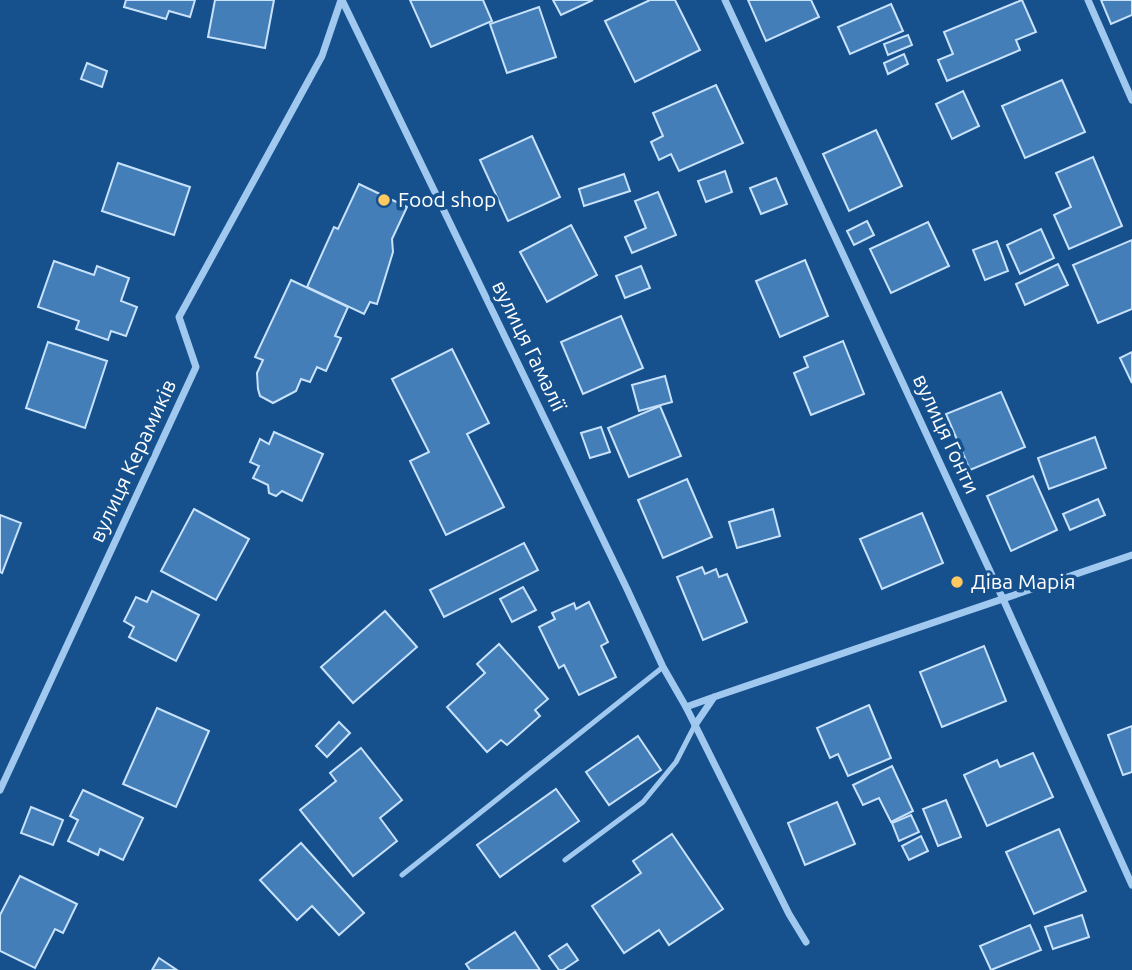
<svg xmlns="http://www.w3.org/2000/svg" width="1132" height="970" viewBox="0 0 1132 970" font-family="Ubuntu,sans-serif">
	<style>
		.building { fill: #437eb8; stroke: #c8e2fb; stroke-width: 2 }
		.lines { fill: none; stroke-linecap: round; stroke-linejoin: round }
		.lane { stroke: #a1c9f0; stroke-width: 5 }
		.street { stroke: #a1c9f0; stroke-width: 7 }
		.poi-dot { fill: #ffc860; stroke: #16518e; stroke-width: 2.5 }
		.labels { text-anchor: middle; stroke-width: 7; stroke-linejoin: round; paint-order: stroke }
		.poi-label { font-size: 21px; fill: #fff; stroke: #16518e; text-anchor: start }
		.street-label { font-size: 21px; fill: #fff; stroke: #16518e }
	</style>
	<rect width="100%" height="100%" fill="#16518e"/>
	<!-- building -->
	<g class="building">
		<polygon points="126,0 195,0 190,17 169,11 166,19 124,7"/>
		<polygon points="215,0 274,0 265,48 208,37"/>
		<polygon points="410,0 483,0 492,21 431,47"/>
		<polygon points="553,0 593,0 561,15"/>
		<polygon points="650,0 675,0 700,50 635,82 605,21"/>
		<polygon points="748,0 811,0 819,17 766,41"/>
		<polygon points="1022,0 1036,32 1016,40 1020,50 947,81 938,60 953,54 944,32"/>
		<polygon points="1101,0 1132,0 1132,15 1111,24"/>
		<polygon points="891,4 903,31 850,54 838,27"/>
		<polygon points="539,7 556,57 507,73 490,24"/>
		<polygon points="908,35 912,45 888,55 884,44"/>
		<polygon points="904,54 908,64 888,74 884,63"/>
		<polygon points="87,63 107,71 102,87 81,79"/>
		<polygon points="1062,80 1085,132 1025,158 1002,106"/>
		<polygon points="716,85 743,143 679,171 671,154 659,160 651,142 663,136 653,113"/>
		<polygon points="963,91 979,126 952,139 936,104"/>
		<polygon points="876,130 902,186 849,211 823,154"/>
		<polygon points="532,136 560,197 508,221 480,160"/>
		<polygon points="1093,157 1122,226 1069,249 1054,215 1071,207 1056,173"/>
		<polygon points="118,163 190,187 174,235 102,211"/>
		<polygon points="725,171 732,192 706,202 698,181"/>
		<polygon points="624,174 630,191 584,206 579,189"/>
		<polygon points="776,178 787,204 761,214 750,188"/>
		<polygon points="359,184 407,207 392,239 393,252 377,304 370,302 364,314 307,287 334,227 338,229"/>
		<polygon points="658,192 676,235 632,253 625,237 646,228 635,201"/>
		<polygon points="867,221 874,235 854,245 847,231"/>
		<polygon points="928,222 949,266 891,293 870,249"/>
		<polygon points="571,225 597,275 547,302 520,252"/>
		<polygon points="1041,229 1054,258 1020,274 1007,245"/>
		<polygon points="1132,240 1132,309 1098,323 1073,265"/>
		<polygon points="997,241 1008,271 985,280 973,250"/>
		<polygon points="805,260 828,316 780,337 756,281"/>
		<polygon points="54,261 94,275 97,266 129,278 121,301 137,307 126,336 111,331 108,340 76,329 79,321 38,307"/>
		<polygon points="1058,264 1068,285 1025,305 1016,284"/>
		<polygon points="641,266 650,288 625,298 616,276"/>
		<polygon points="291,280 348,307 335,336 341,338 326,371 317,367 310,382 301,379 296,391 273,403 260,396 258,389 257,373 263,360 255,357"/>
		<polygon points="621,316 643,368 583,394 561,342"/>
		<polygon points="843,341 864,394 811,415 794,373 808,367 804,357"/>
		<polygon points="48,342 107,361 85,428 26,408"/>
		<polygon points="452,349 489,423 467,434 504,507 446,535 410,461 429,452 392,379"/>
		<polygon points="1132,352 1132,383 1120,358"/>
		<polygon points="665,376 672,402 639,411 632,385"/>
		<polygon points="1001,392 1025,447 970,470 946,414"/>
		<polygon points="660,406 681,456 629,477 608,428"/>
		<polygon points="601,427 610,452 590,458 581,433"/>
		<polygon points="274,432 323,454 302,501 282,491 276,496 269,493 268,485 253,478 259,466 250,462 260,439 269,444"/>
		<polygon points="1095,437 1106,468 1049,489 1038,458"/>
		<polygon points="1033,476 1057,530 1011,551 987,496"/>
		<polygon points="687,479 712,537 663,558 638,500"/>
		<polygon points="1098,499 1105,515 1070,530 1063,514"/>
		<polygon points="194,509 249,539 216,600 161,571"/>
		<polygon points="773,509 780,536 737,548 729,522"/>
		<polygon points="922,513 943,563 882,589 860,539"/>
		<polygon points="0,515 21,523 2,573 0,572"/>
		<polygon points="524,543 538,570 444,617 430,590"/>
		<polygon points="702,567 705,574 716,569 719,577 727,574 747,622 703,640 677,577"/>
		<polygon points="523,587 536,610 512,622 500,599"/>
		<polygon points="152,591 199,615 176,661 129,637 134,627 124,621 136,597 147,602"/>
		<polygon points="589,602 608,642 601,646 616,677 579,695 564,665 559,668 539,627 555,619 552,613 574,603 576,609"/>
		<polygon points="385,611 417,647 353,703 321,667"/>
		<polygon points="499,644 548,699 535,710 540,716 507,745 501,740 487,752 447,707 485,673 477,664"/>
		<polygon points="984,646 1006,701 942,727 920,672"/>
		<polygon points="869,705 891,758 848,776 838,754 830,758 817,728"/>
		<polygon points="157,708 209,731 176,807 123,784"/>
		<polygon points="339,722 350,733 327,757 316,746"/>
		<polygon points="1132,726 1132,772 1123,775 1108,735"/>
		<polygon points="638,736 661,770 609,805 586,772"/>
		<polygon points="361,748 402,800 380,818 397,841 353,876 300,810 336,781 330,773"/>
		<polygon points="1033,753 1053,797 987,826 964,775 997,760 1000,767"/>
		<polygon points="892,766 913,811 891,822 879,798 863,805 853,785"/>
		<polygon points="556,789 579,821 500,877 477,845"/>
		<polygon points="83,790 143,818 123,860 100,849 98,855 68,841 78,820 70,816"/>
		<polygon points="946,800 961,837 938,846 923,809"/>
		<polygon points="837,802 855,844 805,865 788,823"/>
		<polygon points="31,807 63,820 53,845 21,833"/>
		<polygon points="911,815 919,832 899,841 892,823"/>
		<polygon points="1059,829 1086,891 1034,914 1006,852"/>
		<polygon points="672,834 723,909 669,945 659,930 624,953 592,906 641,873 633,861"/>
		<polygon points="921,836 928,851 909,860 902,846"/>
		<polygon points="301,843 364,913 339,935 312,906 297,920 260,880"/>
		<polygon points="20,876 77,904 63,933 55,929 35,968 0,951 0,915"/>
		<polygon points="1082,915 1089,937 1053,949 1045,927"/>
		<polygon points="1030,925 1041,950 991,970 980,946"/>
		<polygon points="515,932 540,970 470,970 466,964"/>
		<polygon points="567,944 578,960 563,970 559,970 549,956"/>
		<polygon points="159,958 177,970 152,970"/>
	</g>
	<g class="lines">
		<!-- lane -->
		<g class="lane">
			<polyline points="565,860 643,802 676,762 695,725"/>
			<polyline points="402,875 663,667"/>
		</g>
		<!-- street -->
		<g class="street">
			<polyline points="342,0 627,589 663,667 686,707"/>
			<polyline points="725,0 1003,599 1132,885"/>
			<polyline points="1088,0 1132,100"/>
			<polyline points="714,697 695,725 686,707 714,697 1132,555"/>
			<polyline points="695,725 789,914 806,942"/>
			<polyline points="0,790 196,367 179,317 322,56 341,0"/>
		</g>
	</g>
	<!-- markers -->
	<g class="poi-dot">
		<circle cx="384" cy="200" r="7"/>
		<circle cx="957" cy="582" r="7"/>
	</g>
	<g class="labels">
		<!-- poi labels -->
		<g class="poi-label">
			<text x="398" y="207">Food shop</text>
			<text x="971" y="589">Діва Марія</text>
		</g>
		<!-- street labels -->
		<g class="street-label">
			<text transform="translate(529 346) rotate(64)" y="7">вулиця Гамалії</text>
			<text transform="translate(946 434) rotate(65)" y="7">вулиця Гонти</text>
			<text transform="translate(133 461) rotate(-65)" y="7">вулиця Керамиків</text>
		</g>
	</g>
</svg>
